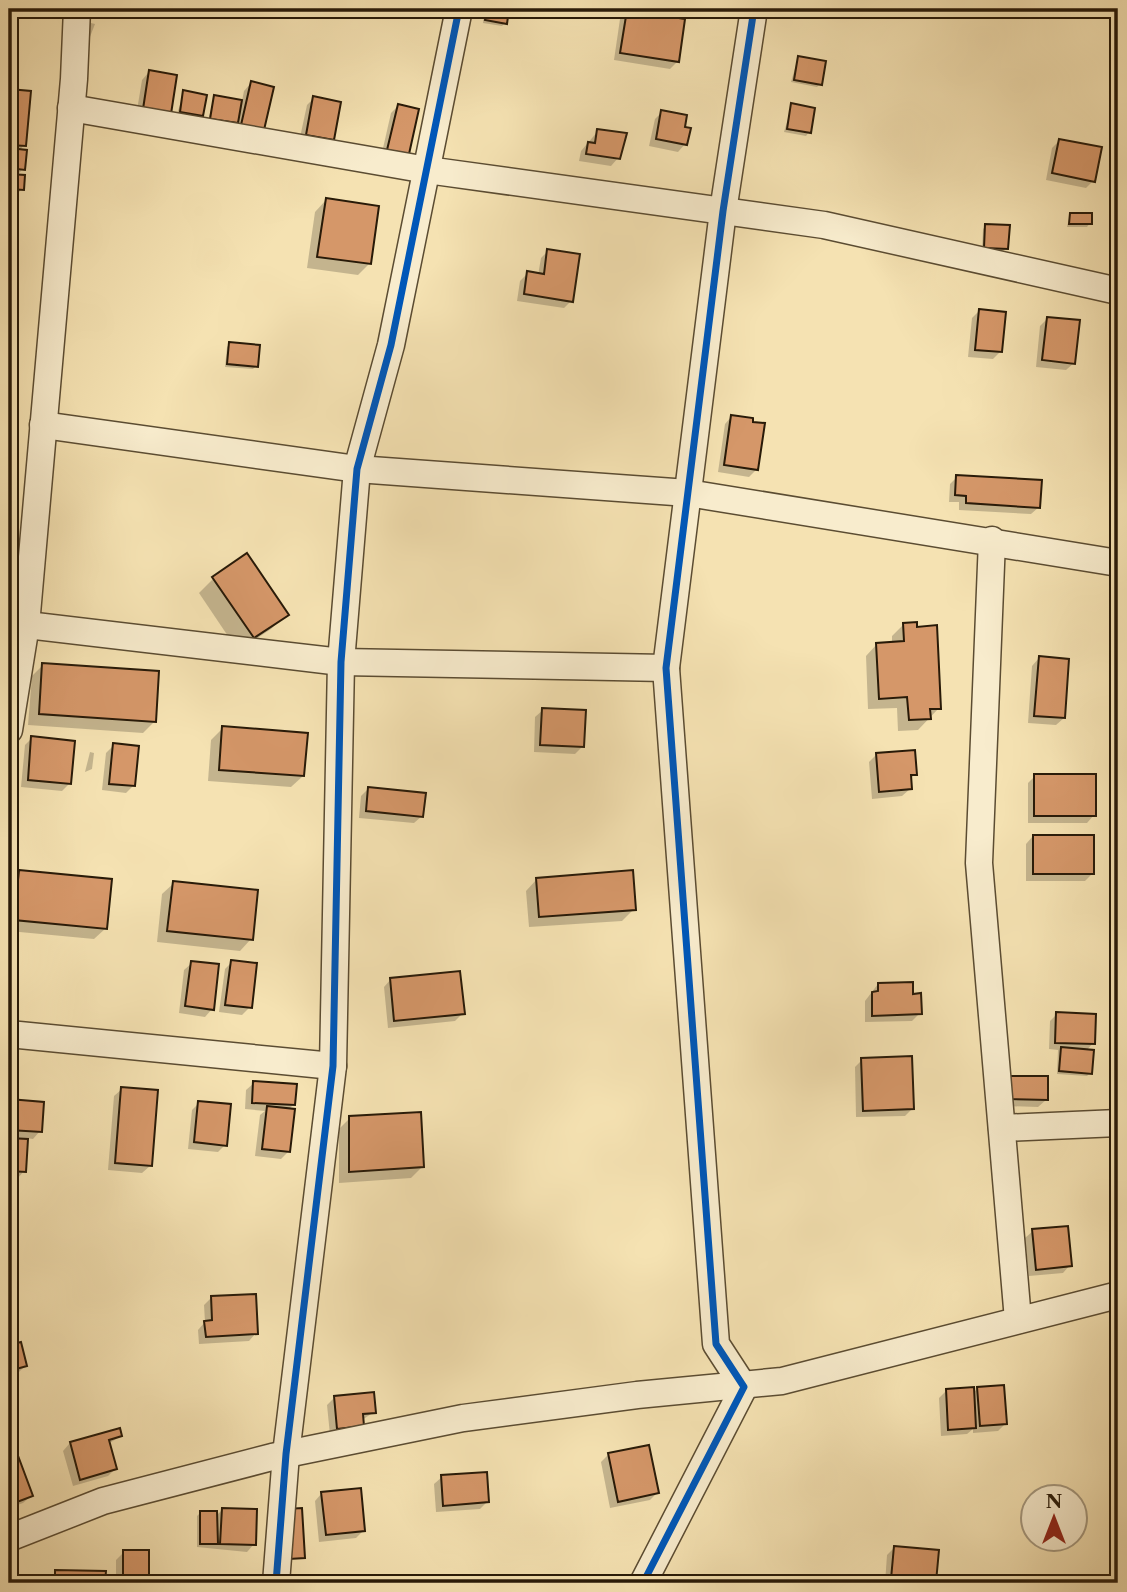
<svg xmlns="http://www.w3.org/2000/svg" width="1127" height="1592" viewBox="0 0 1127 1592" font-family="'Libre Caslon Text',serif">
	<style>
		.shadow { fill: #0003 }
		.building { fill: #d59769; stroke: #281a08; stroke-width: 2 }
		.lines { fill: none; stroke-linecap: round; stroke-linejoin: round }
		.street-casing { stroke: #5b4c32; stroke-width: 29 }
		.street { stroke: #f8eccd; stroke-width: 26 }
		.cycleway-casing { stroke: #f8eccd; stroke-width: 11 }
		.cycleway { stroke: #0057b8; stroke-width: 7 }
	</style>
	<rect width="100%" height="100%" fill="#f5e2b2"/>
	<filter id="stains"><feTurbulence type="fractalNoise" baseFrequency=".00286" numOctaves="4"/><feColorMatrix values="0 0 0 0 .2 0 0 0 0 .09 0 0 0 0 .02 0 0 0 .5 -.17"/></filter>
	<radialGradient id="worn" r=".72"><stop offset=".6" stop-color="#630" stop-opacity="0"/><stop offset="1" stop-color="#630" stop-opacity=".3"/></radialGradient>
	<!-- shadow -->
	<g class="shadow">
		<polygon points="77,9 106,9 103,11"/>
		<polygon points="485,9 508,9 505,23 502,26 483,23"/>
		<polygon points="628,12 677,62 670,69 614,60 620,19"/>
		<polygon points="87,22 95,24 86,47"/>
		<polygon points="798,58 820,84 817,87 791,82"/>
		<polygon points="149,72 175,76 136,116 142,80"/>
		<polygon points="251,83 263,129 208,121 214,97 242,101 244,91"/>
		<polygon points="9,90 29,92 24,145 19,151 23,169 16,176 22,189 19,192 9,192"/>
		<polygon points="184,92 202,115 199,118 177,114"/>
		<polygon points="314,98 332,139 325,147 299,142 307,105"/>
		<polygon points="792,105 809,132 806,136 784,132"/>
		<polygon points="398,106 407,154 381,157 391,113"/>
		<polygon points="662,112 683,128 685,144 678,152 649,146 655,119"/>
		<polygon points="598,131 618,158 611,166 579,161 581,151"/>
		<polygon points="1059,141 1093,181 1086,188 1046,180 1052,148"/>
		<polygon points="326,200 369,264 358,275 307,268 315,212"/>
		<polygon points="1070,215 1090,223 1087,227 1067,227"/>
		<polygon points="1118,220 1118,244 1114,243"/>
		<polygon points="986,226 1006,248 1003,251 982,251 983,229"/>
		<polygon points="548,251 571,301 564,308 517,301 520,281 528,273 538,275 541,258"/>
		<polygon points="979,311 1001,351 993,359 968,357 972,318"/>
		<polygon points="1048,318 1074,363 1066,370 1036,367 1040,326"/>
		<polygon points="230,344 256,366 253,369 225,367 227,347"/>
		<polygon points="732,416 756,470 749,477 718,472 725,424"/>
		<polygon points="957,477 1039,507 1031,514 959,510 959,502 949,502 950,484"/>
		<polygon points="214,578 286,615 271,629 238,651 199,593"/>
		<polygon points="903,625 939,708 918,730 898,731 897,708 868,709 866,656 877,644 892,644 892,636"/>
		<polygon points="1039,658 1064,718 1056,725 1028,723 1032,666"/>
		<polygon points="43,665 154,722 143,733 28,725 32,676"/>
		<polygon points="543,710 583,746 575,754 534,752 535,717"/>
		<polygon points="223,728 303,776 291,787 208,781 211,740"/>
		<polygon points="32,738 70,783 62,791 21,787 25,745"/>
		<polygon points="114,745 134,785 126,793 102,790 106,753"/>
		<polygon points="90,752 94,753 92,769 85,772"/>
		<polygon points="877,754 915,774 909,780 910,789 902,796 872,799 869,762"/>
		<polygon points="1035,776 1094,815 1087,823 1028,823 1028,783"/>
		<polygon points="368,789 422,816 414,823 359,818 361,796"/>
		<polygon points="1033,836 1093,873 1085,881 1026,881 1026,844"/>
		<polygon points="20,871 106,928 94,939 9,931 9,882"/>
		<polygon points="537,879 634,909 622,921 529,927 526,891"/>
		<polygon points="174,883 251,939 240,951 157,942 162,894"/>
		<polygon points="232,962 250,1007 242,1015 219,1012 225,969"/>
		<polygon points="192,963 212,1009 205,1017 179,1013 184,970"/>
		<polygon points="391,979 463,1013 455,1021 388,1028 384,987"/>
		<polygon points="878,984 912,995 920,1013 912,1021 865,1022 865,1001"/>
		<polygon points="1057,1014 1093,1043 1086,1051 1090,1073 1087,1076 1057,1074 1058,1050 1049,1049 1050,1021"/>
		<polygon points="862,1060 912,1109 905,1116 856,1117 855,1067"/>
		<polygon points="1011,1077 1046,1100 1038,1107 1003,1106"/>
		<polygon points="254,1083 294,1104 288,1110 289,1151 281,1159 255,1156 260,1115 265,1111 245,1109 246,1090"/>
		<polygon points="122,1089 150,1166 142,1173 108,1170 114,1096"/>
		<polygon points="9,1101 42,1103 40,1131 33,1139 26,1138 24,1171 17,1179 9,1178"/>
		<polygon points="199,1103 225,1145 218,1152 188,1149 192,1110"/>
		<polygon points="350,1118 422,1167 411,1178 339,1183 339,1129"/>
		<polygon points="1033,1231 1070,1265 1063,1273 1029,1276 1025,1238"/>
		<polygon points="211,1298 256,1333 249,1341 199,1344 198,1330 205,1322 204,1305"/>
		<polygon points="20,1344 25,1366 18,1373 9,1375 9,1347"/>
		<polygon points="978,1388 1005,1424 998,1431 973,1433 973,1429 967,1434 941,1436 939,1398 946,1391 972,1394"/>
		<polygon points="334,1398 374,1412 362,1420 362,1425 330,1435 327,1405"/>
		<polygon points="121,1436 108,1444 115,1469 108,1476 73,1486 63,1451 70,1443"/>
		<polygon points="648,1447 658,1492 650,1500 610,1508 601,1462 608,1455"/>
		<polygon points="16,1455 31,1496 23,1503 9,1508 9,1458"/>
		<polygon points="442,1477 487,1502 480,1509 436,1512 434,1484"/>
		<polygon points="322,1493 364,1530 356,1538 319,1542 315,1501"/>
		<polygon points="222,1510 254,1544 247,1552 197,1547 197,1516 200,1513 215,1517"/>
		<polygon points="894,1548 934,1582 885,1583 887,1555"/>
		<polygon points="124,1552 148,1552 148,1583 116,1583 116,1560"/>
		<polygon points="56,1572 104,1573 104,1583 48,1583"/>
	</g>
	<!-- building -->
	<g class="building">
		<polygon points="487,9 509,9 507,24 485,20"/>
		<polygon points="627,10 685,19 679,62 620,53"/>
		<polygon points="798,56 826,61 822,85 794,80"/>
		<polygon points="149,70 177,75 171,114 143,109"/>
		<polygon points="251,81 274,87 264,130 241,125"/>
		<polygon points="9,89 31,91 26,146 9,145"/>
		<polygon points="183,90 207,95 203,116 180,112"/>
		<polygon points="214,95 242,100 238,123 210,119"/>
		<polygon points="313,96 341,102 334,140 306,135"/>
		<polygon points="791,103 815,108 811,133 787,129"/>
		<polygon points="398,104 419,109 409,154 387,150"/>
		<polygon points="661,110 687,115 685,127 691,128 687,145 656,139"/>
		<polygon points="597,129 627,133 620,159 586,154 588,142 595,143"/>
		<polygon points="1059,139 1102,147 1095,182 1052,173"/>
		<polygon points="9,148 27,150 25,170 9,168"/>
		<polygon points="9,174 25,175 24,190 9,189"/>
		<polygon points="326,198 379,206 371,264 317,257"/>
		<polygon points="1070,213 1092,213 1092,224 1069,224"/>
		<polygon points="985,224 1010,225 1008,249 984,248"/>
		<polygon points="547,249 580,254 573,302 524,294 527,271 544,274"/>
		<polygon points="979,309 1006,312 1002,352 975,350"/>
		<polygon points="1047,317 1080,320 1075,364 1042,360"/>
		<polygon points="229,342 260,345 258,367 227,364"/>
		<polygon points="731,415 753,418 753,422 765,423 758,470 724,465"/>
		<polygon points="956,475 1042,480 1040,508 966,503 966,496 955,495"/>
		<polygon points="247,553 289,615 254,638 212,577"/>
		<polygon points="917,622 917,627 937,625 941,709 930,709 931,719 909,720 907,697 879,699 876,643 904,641 903,623"/>
		<polygon points="1039,656 1069,659 1065,718 1034,716"/>
		<polygon points="42,663 159,671 156,722 39,714"/>
		<polygon points="542,708 586,710 584,747 540,745"/>
		<polygon points="222,726 308,733 304,776 219,770"/>
		<polygon points="31,736 75,741 71,784 28,780"/>
		<polygon points="113,743 139,746 135,786 109,784"/>
		<polygon points="915,750 917,775 911,775 912,789 879,792 876,753"/>
		<rect x="1034" y="774" width="62" height="42"/>
		<polygon points="368,787 426,793 423,817 366,811"/>
		<rect x="1033" y="835" width="61" height="39"/>
		<polygon points="19,870 112,879 107,929 14,920"/>
		<polygon points="633,870 636,910 539,917 536,878"/>
		<polygon points="173,881 258,890 253,940 167,931"/>
		<polygon points="231,960 257,963 252,1008 225,1005"/>
		<polygon points="191,961 219,964 214,1010 185,1006"/>
		<polygon points="460,971 465,1014 394,1021 390,978"/>
		<polygon points="913,982 913,994 921,993 922,1014 872,1016 872,992 878,991 878,983"/>
		<polygon points="1056,1012 1096,1014 1095,1044 1055,1043"/>
		<polygon points="1061,1047 1094,1050 1092,1074 1059,1071"/>
		<polygon points="912,1056 914,1109 863,1111 861,1058"/>
		<polygon points="1010,1076 1048,1076 1048,1100 1009,1099"/>
		<polygon points="253,1081 297,1084 295,1105 252,1103"/>
		<polygon points="121,1087 158,1090 152,1166 115,1163"/>
		<polygon points="9,1099 44,1102 42,1132 9,1130"/>
		<polygon points="198,1101 231,1104 227,1146 194,1142"/>
		<polygon points="267,1106 295,1109 290,1152 262,1149"/>
		<polygon points="421,1112 424,1167 349,1172 349,1116"/>
		<polygon points="9,1138 28,1139 26,1172 9,1171"/>
		<polygon points="1068,1226 1072,1266 1036,1270 1032,1229"/>
		<polygon points="256,1294 258,1334 206,1337 204,1321 212,1320 211,1296"/>
		<polygon points="21,1342 27,1366 9,1371 9,1345"/>
		<polygon points="1004,1385 1007,1424 980,1426 977,1387"/>
		<polygon points="974,1387 976,1428 948,1430 946,1389"/>
		<polygon points="374,1392 376,1413 363,1414 364,1426 337,1429 334,1396"/>
		<polygon points="120,1428 122,1436 109,1440 117,1469 80,1480 70,1442"/>
		<polygon points="649,1445 659,1493 618,1502 608,1453"/>
		<polygon points="17,1453 33,1496 9,1505 9,1456"/>
		<polygon points="487,1472 489,1502 443,1506 441,1475"/>
		<polygon points="361,1488 365,1531 326,1535 321,1492"/>
		<polygon points="222,1508 257,1509 256,1545 220,1544"/>
		<polygon points="302,1508 305,1558 289,1559 286,1509"/>
		<polygon points="200,1511 217,1511 218,1544 200,1544"/>
		<polygon points="894,1546 939,1550 936,1582 891,1579"/>
		<rect x="123" y="1550" width="26" height="33"/>
		<polygon points="55,1570 106,1571 105,1583 55,1583"/>
	</g>
	<g class="lines">
		<defs>
			<g id="street">
				<polyline points="71,108 427,170 824,225 1118,291"/>
				<polyline points="43,425 357,469 688,493 1118,563"/>
				<polyline points="992,540 979,863 1018,1320"/>
				<polyline points="10,623 341,662 666,668"/>
				<polyline points="9,730 26,625 74,79 77,9"/>
				<polyline points="9,1034 333,1066"/>
				<polyline points="1002,1128 1118,1123"/>
				<polyline points="9,1538 103,1501 272,1457 463,1418 637,1395 782,1381 1118,1295"/>
				<polyline points="276,1583 286,1454 333,1066 341,662 357,469 391,345 459,9"/>
				<polyline points="643,1583 744,1387 716,1344 666,668 723,211 754,9"/>
			</g>
		</defs>
		<!-- street casing -->
		<use href="#street" class="street-casing"/>
		<!-- street -->
		<use href="#street" class="street"/>
		<defs>
			<g id="cycleway">
				<polyline points="276,1583 286,1454 333,1066 341,662 357,469 391,345 459,9"/>
				<polyline points="643,1583 744,1387 716,1344 666,668 723,211 754,9"/>
			</g>
		</defs>
		<!-- cycleway casing -->
		<use href="#cycleway" class="cycleway-casing"/>
		<!-- cycleway -->
		<use href="#cycleway" class="cycleway"/>
	</g>
	<!-- margin -->
	<rect width="1127" height="1592" fill="none" stroke="#f5e2b2" stroke-width="35"/>
	<rect x="10" y="10" width="1106" height="1571" fill="none" stroke="#281a08" stroke-width="3.5"/>
	<rect x="18" y="18" width="1092" height="1557" fill="none" stroke="#281a08" stroke-width="2"/>
	<!-- north arrow -->
	<g transform="translate(1054 1518)"><circle r="33" fill="#f8eccd" stroke="#a5987e" stroke-width="2"/>
	<path d="M0-5L12 26L0 18L-12 26Z" fill="#8f2418"/>
	<text y="-10" font-size="19" font-weight="bold" text-anchor="middle" fill="#281a08">N</text>
	</g>
	<rect width="100%" height="100%" filter="url(#stains)"/>
	<rect width="100%" height="100%" fill="url(#worn)"/>
</svg>
